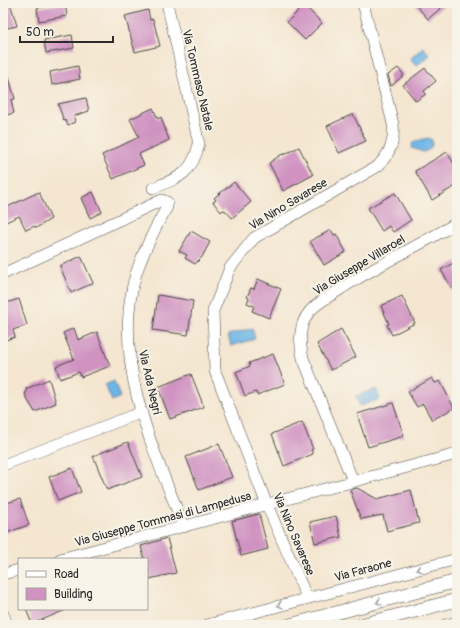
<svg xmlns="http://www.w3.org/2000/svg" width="460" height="628" viewBox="0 0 460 628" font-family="Pangolin,sans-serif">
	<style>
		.water { fill: #6eb6e6; stroke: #4c7088 }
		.building { fill: #cf92c1 }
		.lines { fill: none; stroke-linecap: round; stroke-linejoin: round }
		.minor-casing { stroke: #494744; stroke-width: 12 }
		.tertiary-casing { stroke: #494744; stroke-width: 14 }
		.minor { stroke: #fff; stroke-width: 11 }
		.tertiary { stroke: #fff; stroke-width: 13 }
		.oneway { stroke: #a0a0a0 }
		.labels { text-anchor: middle; stroke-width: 4; stroke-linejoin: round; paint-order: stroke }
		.street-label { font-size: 12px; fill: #2b2b2b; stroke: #f7f3e8 }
	</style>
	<rect width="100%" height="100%" fill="#f7f3e8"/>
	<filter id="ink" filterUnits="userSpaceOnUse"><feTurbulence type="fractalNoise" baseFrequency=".025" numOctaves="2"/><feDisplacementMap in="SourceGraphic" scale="8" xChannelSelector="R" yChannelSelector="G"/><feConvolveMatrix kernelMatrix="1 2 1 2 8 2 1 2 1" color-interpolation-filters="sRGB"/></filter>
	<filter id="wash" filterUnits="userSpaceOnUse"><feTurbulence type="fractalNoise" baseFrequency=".012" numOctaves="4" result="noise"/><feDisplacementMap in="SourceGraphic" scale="16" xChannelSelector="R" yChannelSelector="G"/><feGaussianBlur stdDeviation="0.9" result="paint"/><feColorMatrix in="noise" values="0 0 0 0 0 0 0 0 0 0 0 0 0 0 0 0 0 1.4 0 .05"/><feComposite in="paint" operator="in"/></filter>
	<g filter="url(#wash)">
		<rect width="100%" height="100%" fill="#f4e6d0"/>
		<!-- water -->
		<g class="water">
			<polygon points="423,47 430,55 416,66 410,59"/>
			<path d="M428 138 432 140C433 147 430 150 423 152L412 148 413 142Z"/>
			<polygon points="252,328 255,339 231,346 228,335"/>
			<polygon points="114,381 120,397 112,401 105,385"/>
			<polygon points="376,389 380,399 360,406 356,396"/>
		</g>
		<g id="blocks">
			<!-- building -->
			<g class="building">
				<polygon points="65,3 67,16 39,21 37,8"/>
				<polygon points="414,3 447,3 428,19"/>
				<polygon points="304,5 322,23 305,40 287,22"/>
				<polygon points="11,6 17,26 3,29 3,8"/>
				<polygon points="148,10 150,20 153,19 160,46 135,52 125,16"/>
				<polygon points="72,35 74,48 46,53 44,40"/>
				<polygon points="78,66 80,79 52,85 50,72"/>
				<polygon points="3,67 6,67 15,99 11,100 14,113 3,116"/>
				<polygon points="398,68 404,75 391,86 388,75"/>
				<polygon points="425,68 436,81 424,91 426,94 416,101 403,85"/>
				<polygon points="86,98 89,111 74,116 75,122 68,125 65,120 64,121 58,104"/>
				<polygon points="153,108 158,119 161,117 169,140 139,154 144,165 113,179 102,155 139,137 130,119"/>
				<polygon points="353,114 366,141 339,153 327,126"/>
				<polygon points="299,147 313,175 283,191 269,163 282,154 283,155"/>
				<polygon points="447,152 457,169 457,185 432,200 415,171"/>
				<polygon points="234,182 251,202 232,218 226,211 223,210 221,212 213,202 216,200 214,198"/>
				<polygon points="39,192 51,219 36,228 35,226 26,230 19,216 6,222 3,215 3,209"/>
				<polygon points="93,192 102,212 90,218 81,198"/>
				<polygon points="395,193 411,220 393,232 389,226 382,231 368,208"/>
				<polygon points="331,230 334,235 336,234 346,252 324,265 310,241"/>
				<polygon points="191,231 210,242 202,257 195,264 185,258 187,255 179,251"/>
				<polygon points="81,256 93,283 71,293 60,266"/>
				<polygon points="457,261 457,297 441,270"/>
				<polygon points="258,279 281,289 269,318 252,311 254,306 247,303 249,298 247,297 251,288 254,289"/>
				<polygon points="158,295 193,301 188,335 153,330"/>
				<polygon points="402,296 415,323 392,335 387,325 389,324 381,306"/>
				<polygon points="19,299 27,325 13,330 15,337 3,341 3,304"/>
				<polygon points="74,328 78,340 97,332 110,366 81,377 79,372 60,379 56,366 74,359 63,333"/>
				<polygon points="341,329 356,357 331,370 317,344"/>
				<polygon points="273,354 285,384 257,395 256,392 245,396 236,372 250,366 249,363"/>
				<polygon points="191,374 204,407 170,419 158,387"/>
				<polygon points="432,378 435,383 440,381 454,408 432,420 423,404 417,407 408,392"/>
				<polygon points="49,379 56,403 35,412 27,399 25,393 27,392 26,389"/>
				<polygon points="393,403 404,436 368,447 357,414"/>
				<polygon points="302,422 313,449 311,450 313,454 284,466 272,434"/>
				<polygon points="128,442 142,477 107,490 93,456"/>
				<polygon points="219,444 232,477 199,490 186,457"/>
				<polygon points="72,468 81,492 58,501 49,477"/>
				<polygon points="357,488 377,499 411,490 419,523 387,531 383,515 361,519 350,490"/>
				<polygon points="20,499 29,525 3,534 3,504"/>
				<polygon points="259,514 268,549 241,556 232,521"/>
				<polygon points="336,516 341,537 315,543 310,522"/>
				<polygon points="167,538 176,573 149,579 147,559 144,559 141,546"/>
				<polygon points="26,609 68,609 32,624"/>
			</g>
		</g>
	</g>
	<g filter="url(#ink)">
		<use href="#blocks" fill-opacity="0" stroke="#494744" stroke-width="1"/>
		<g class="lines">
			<defs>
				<g id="minor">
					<path d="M153 188C179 178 192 174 199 144L167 3"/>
					<path d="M3 274 162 200 167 202V207C154 229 136 266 132 290 116 372 155 453 184 527"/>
					<polyline points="3,465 142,412"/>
					<path d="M353 481 303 358C299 342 298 325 310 311 318 302 332 295 342 288 379 265 419 245 457 223"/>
					<polyline points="60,559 457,454"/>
					<polyline points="3,574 19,570"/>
					<path d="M307 598 267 505 215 371 213 311 230 268 254 238 378 166C390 153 395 142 393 124L363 3"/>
					<polyline points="3,614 7,625"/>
					<polyline points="207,625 457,559"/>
					<polyline points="445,625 457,622"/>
				</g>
				<g id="tertiary">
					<polyline points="290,625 457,581"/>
					<polyline points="361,625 457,600"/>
				</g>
			</defs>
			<!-- minor casing -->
			<use href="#minor" class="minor-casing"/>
			<!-- tertiary casing -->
			<use href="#tertiary" class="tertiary-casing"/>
			<!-- minor -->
			<use href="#minor" class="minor"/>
			<!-- tertiary -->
			<use href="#tertiary" class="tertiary"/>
		</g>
		<!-- one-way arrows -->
		<defs><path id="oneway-chevron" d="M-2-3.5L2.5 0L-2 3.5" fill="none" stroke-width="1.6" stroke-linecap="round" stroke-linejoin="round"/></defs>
		<g class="oneway">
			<use href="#oneway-chevron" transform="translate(419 569) rotate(165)"/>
			<use href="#oneway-chevron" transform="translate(379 602) rotate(165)"/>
			<use href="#oneway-chevron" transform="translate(280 605) rotate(165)"/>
		</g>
	</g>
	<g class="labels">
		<!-- street labels -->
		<g class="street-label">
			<text transform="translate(198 80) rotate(77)" y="4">Via Tommaso Natale</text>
			<text transform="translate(288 204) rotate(-31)" y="4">Via Nino Savarese</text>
			<text transform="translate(359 265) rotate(-31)" y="4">Via Giuseppe Villaroel</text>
			<text transform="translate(150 382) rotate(77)" y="4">Via Ada Negri</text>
			<text transform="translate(163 519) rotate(-15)" y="4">Via Giuseppe Tommasi di Lampedusa</text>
			<text transform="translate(294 534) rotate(67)" y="4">Via Nino Savarese</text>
			<text transform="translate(363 570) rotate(-15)" y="4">Via Faraone</text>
		</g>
	</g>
	<!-- margin -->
	<rect width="460" height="628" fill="none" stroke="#f7f3e8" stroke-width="16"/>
	<!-- legend -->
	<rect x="18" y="558" width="130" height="52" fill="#f7f3e8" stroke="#a5a39c"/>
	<rect x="26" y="571" width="20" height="6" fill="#ffffff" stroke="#a5a39c"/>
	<text x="54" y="578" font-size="12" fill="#2b2b2b">Road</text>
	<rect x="26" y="588" width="20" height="12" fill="#cf92c1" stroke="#a5a39c"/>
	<text x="54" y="598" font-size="12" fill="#2b2b2b">Building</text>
	<!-- scale -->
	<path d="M20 36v6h93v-6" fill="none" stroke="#2b2b2b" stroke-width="2"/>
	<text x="26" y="36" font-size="12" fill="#2b2b2b" stroke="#f7f3e8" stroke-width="3" paint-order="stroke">50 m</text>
</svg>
